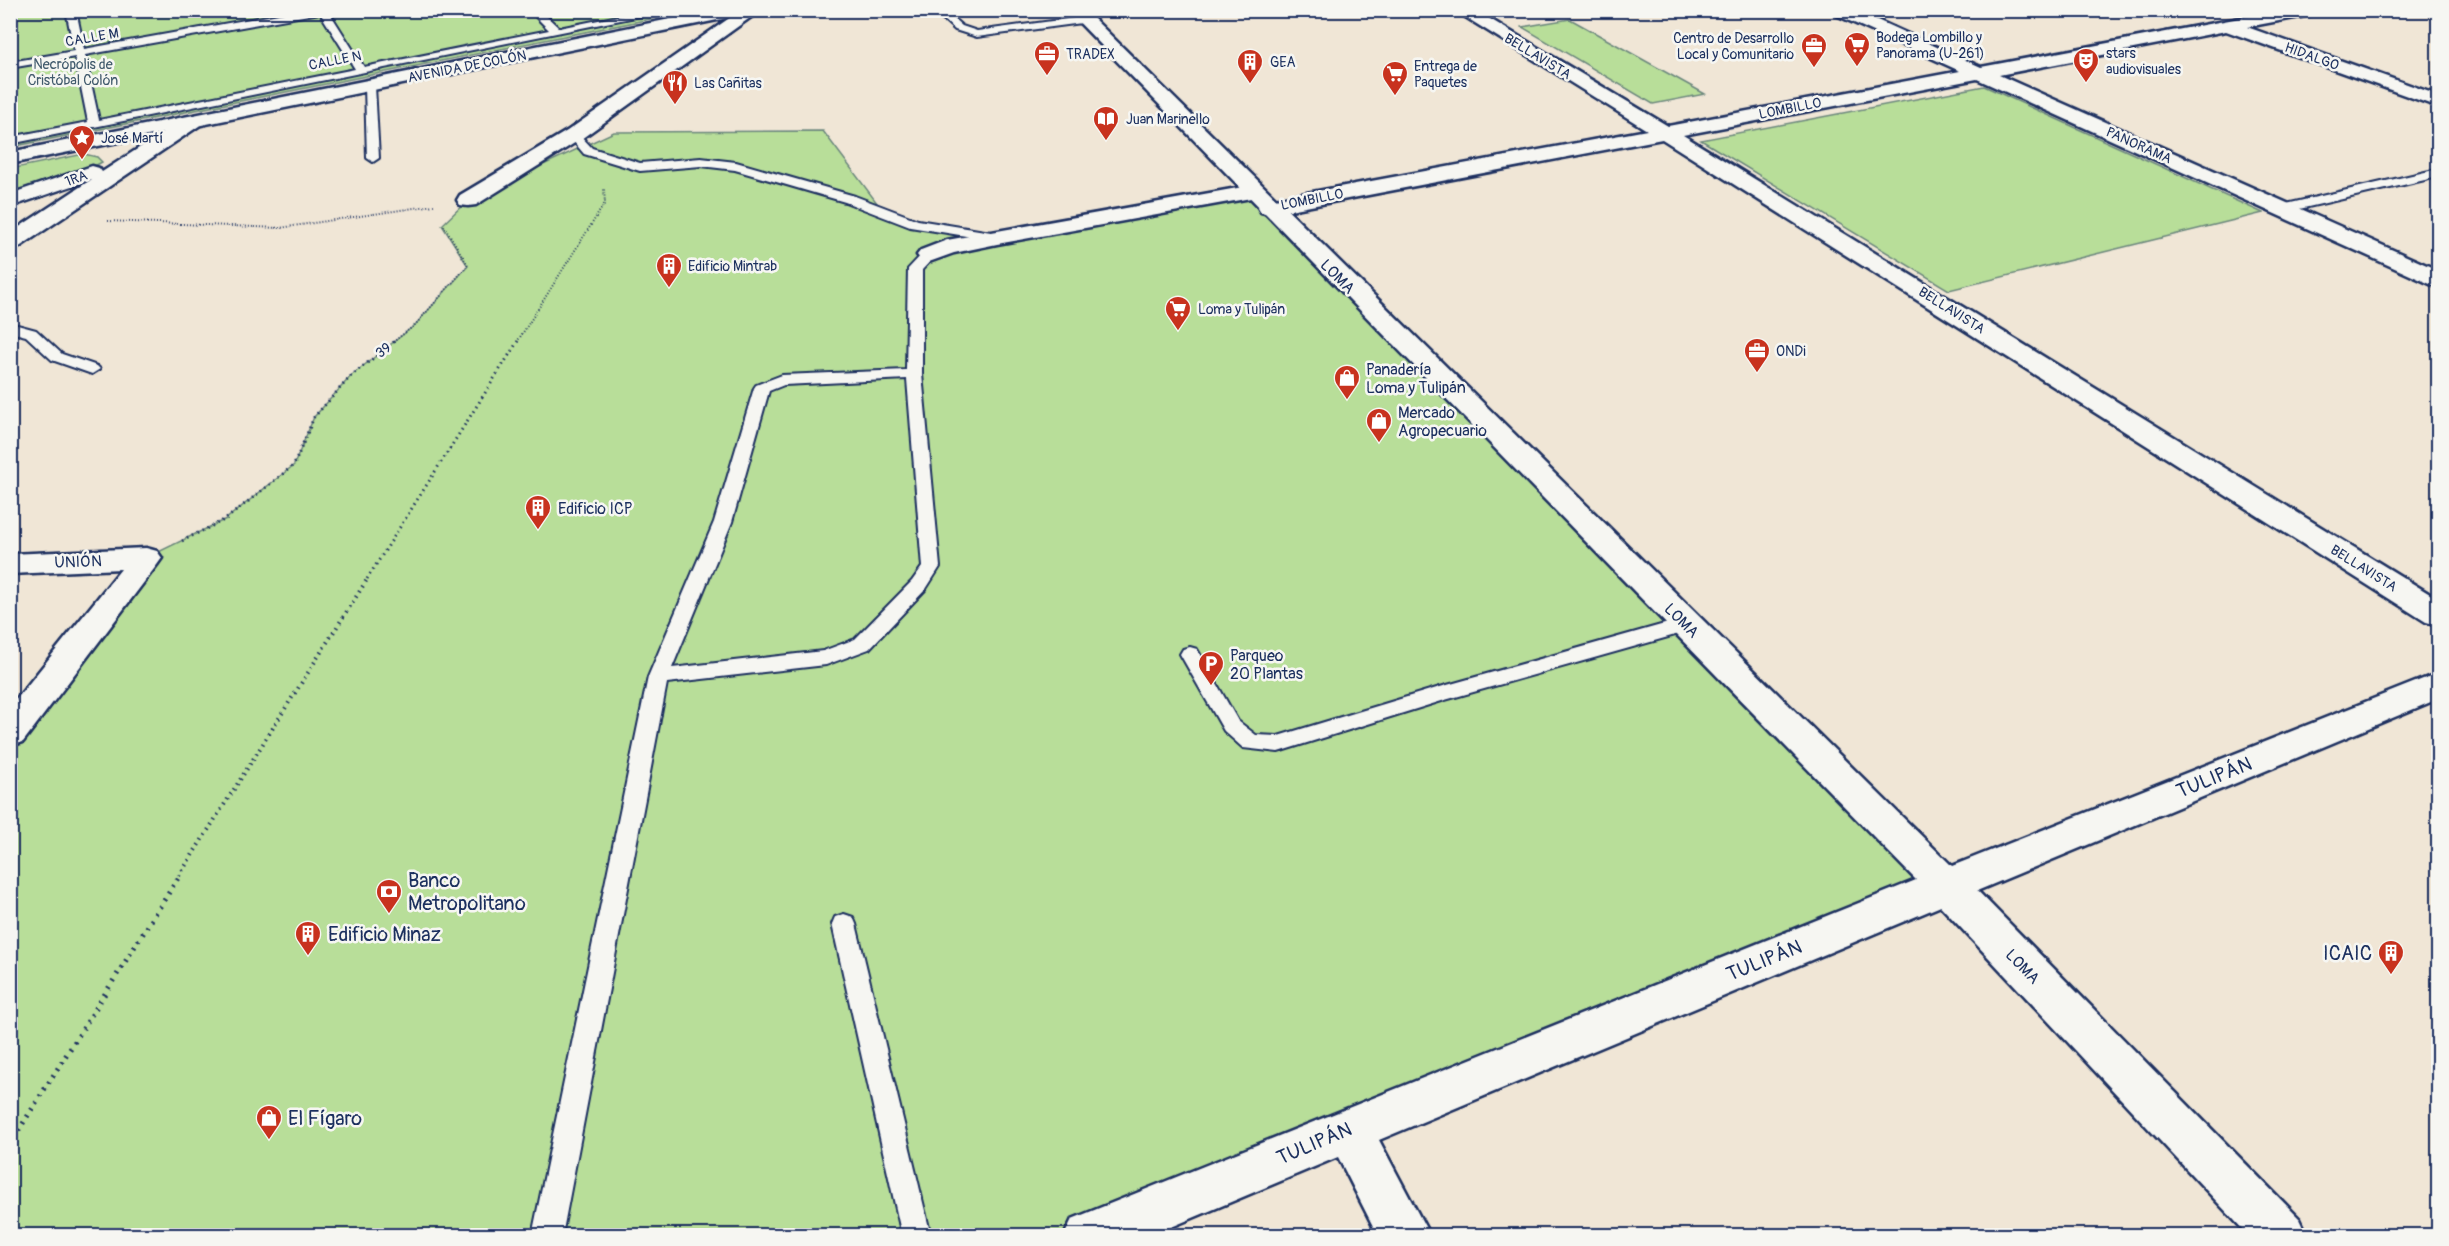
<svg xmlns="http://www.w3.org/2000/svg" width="2449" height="1246" viewBox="0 0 2449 1246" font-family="Pangolin,sans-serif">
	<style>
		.green { fill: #b8de99; stroke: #6a867c; stroke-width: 1.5 }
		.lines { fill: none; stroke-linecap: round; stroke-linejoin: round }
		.service-casing { stroke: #1b2f5e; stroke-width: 4 }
		.minor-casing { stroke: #1b2f5e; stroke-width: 5 }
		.tertiary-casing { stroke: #1b2f5e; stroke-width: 5 }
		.secondary-casing { stroke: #1b2f5e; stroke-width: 5 }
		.path-far3 { stroke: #1b2f5e; stroke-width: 2; stroke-dasharray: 1 2; stroke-linecap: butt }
		.path-far2 { stroke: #1b2f5e; stroke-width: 3; stroke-dasharray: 1.5 4; stroke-linecap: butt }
		.path-far1 { stroke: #1b2f5e; stroke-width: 4; stroke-dasharray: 1.5 4.5; stroke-linecap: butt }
		.path { stroke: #1b2f5e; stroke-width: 5; stroke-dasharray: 2 6; stroke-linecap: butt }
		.service { fill: #f6f6f2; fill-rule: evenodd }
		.minor { fill: #f6f6f2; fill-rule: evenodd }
		.tertiary { fill: #f6f6f2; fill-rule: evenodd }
		.secondary { fill: #f6f6f2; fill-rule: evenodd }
		.labels { text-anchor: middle; stroke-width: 5; stroke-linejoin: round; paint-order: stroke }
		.far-street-label { font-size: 14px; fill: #1b2f5e; stroke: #f6f6f2 }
		.far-poi-label { font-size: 14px; fill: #1b2f5e; stroke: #f6f6f2; text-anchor: start }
		.far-park-label { font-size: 14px; fill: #425b6d; stroke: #f6f6f2 }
		.street-label { font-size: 16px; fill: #1b2f5e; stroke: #f6f6f2 }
		.poi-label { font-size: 16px; fill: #1b2f5e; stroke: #f6f6f2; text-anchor: start }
		.near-street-label { font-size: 20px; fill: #1b2f5e; stroke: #f6f6f2 }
		.near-poi-label { font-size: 20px; fill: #1b2f5e; stroke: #f6f6f2; text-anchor: start }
	</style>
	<rect width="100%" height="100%" fill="#f0e6d6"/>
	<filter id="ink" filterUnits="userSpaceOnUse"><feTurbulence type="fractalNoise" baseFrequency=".0167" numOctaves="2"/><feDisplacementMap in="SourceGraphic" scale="12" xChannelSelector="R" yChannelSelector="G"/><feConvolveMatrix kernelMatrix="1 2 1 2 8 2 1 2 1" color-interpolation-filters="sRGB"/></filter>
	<g filter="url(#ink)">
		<!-- green -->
		<g class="green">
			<polygon points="11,11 690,11 11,147"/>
			<polygon points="1570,19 1705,94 1653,104 1522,27"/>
			<polygon points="1984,86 2263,213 1949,290 1701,140"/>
			<polygon points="823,131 883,211 915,224 996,237 1254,191 1947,886 1089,1235 11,1235 10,733 146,558 226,519 294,465 314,417 352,375 415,325 468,266 442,225 468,200 614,132"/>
			<polygon points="84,154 97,157 102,162 91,168 11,196 10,169"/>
		</g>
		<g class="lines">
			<defs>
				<g id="service">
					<path d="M66 10H76L84 49 301 10H328L364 67 549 30 529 10H540L559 28 648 10H670L10 144V137L88 122 75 57 10 68V62L74 51ZM320 13 355 69 99 120 85 55Z"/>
					<polygon points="933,10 944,10 962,26 977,31 1082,17 1087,20 1082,23 977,37 955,30"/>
					<polygon points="370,83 375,86 379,158 373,162 367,158 365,86"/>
					<polygon points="574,131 578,133 592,148 640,163 701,158 736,162 855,196 918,220 997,233 1004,237 997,241 910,227 845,202 735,170 701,166 640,171 584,154 568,135"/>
					<polygon points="2438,169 2438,177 2282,213 2276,209 2282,205"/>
					<path d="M929 251 936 255 922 270V374L940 567 926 589 869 649 826 665 667 683 562 1236H532L648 677 714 522 754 388 756 385 782 375 906 370 908 269 924 252ZM907 379 922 567 912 581 855 639 823 651 672 668 732 522 769 391 784 385Z"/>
					<polygon points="10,323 36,330 62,354 97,366 100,369 92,374 52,360 26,336 10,332"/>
					<polygon points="1686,618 1693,620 1696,625 1693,630 1445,700 1278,752 1243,748 1224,731 1180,654 1183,649 1190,647 1197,649 1238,721 1256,735 1278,736 1440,687"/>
					<polygon points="844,914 853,917 856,924 931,1236 902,1236 832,924 835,917"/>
				</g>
				<g id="minor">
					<polygon points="741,10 761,10 581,139 476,205 468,206 460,205 457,200 460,195 567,131"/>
					<polygon points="1454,10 1475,10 1668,126 1960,71 1834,14 1832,10 1855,10 1981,67 2282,10 2319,10 2311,15 2247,27 2438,95 2438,107 2226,31 1999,75 2438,270 2438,286 2430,284 1977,79 1683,135 2438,599 2438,625 2426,622 1662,139 1269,214 1261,212 1258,207 1261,202 1269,200 1647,130"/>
					<polygon points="192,116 199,118 202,122 199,126 18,248 10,250 10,233 92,179 10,207 10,194 92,166 99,168 102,172 185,118"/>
					<polygon points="1254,185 1262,186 1265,191 1262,196 997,244 954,253 929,262 921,260 917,255 921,250 947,240"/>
					<polygon points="146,548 157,551 162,558 157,565 23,742 10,746 10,707 121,569 10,574 10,554"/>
					<polygon points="1947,870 1961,874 2300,1219 2308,1236 2249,1236 1933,898 1927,886 1933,874"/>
				</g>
				<polygon id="tertiary" points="1067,10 1085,10 1952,866 2438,673 2438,699 1379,1140 1430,1236 1378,1236 1338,1157 1150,1236 1064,1236 1072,1219 1916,880"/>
				<polygon id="secondary" points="715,10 750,10 742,15 10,164 10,152"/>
			</defs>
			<!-- service casing -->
			<use href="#service" class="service-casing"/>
			<!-- minor casing -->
			<use href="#minor" class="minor-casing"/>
			<!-- tertiary casing -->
			<use href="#tertiary" class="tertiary-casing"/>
			<!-- secondary casing -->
			<use href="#secondary" class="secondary-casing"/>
			<!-- path-far3 -->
			<g class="path-far3">
				<polyline points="108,221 280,228 434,205"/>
				<polyline points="393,342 415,325 468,265 443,224"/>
				<polyline points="517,342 605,203 604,189"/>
			</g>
			<!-- path-far2 -->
			<g class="path-far2">
				<polyline points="182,541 226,519 294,465 314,417 352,375 395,341"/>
				<polyline points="367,579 518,341"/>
			</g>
			<!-- path-far1 -->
			<polyline class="path-far1" points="179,876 368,578"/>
			<!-- path -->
			<polyline class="path" points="10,1144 180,875"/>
			<!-- service -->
			<use href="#service" class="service"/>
			<!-- minor -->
			<use href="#minor" class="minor"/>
			<!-- tertiary -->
			<use href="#tertiary" class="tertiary"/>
			<!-- secondary -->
			<use href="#secondary" class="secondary"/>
		</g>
	</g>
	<!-- icons -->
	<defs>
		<symbol id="supermarket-pin" viewBox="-11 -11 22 30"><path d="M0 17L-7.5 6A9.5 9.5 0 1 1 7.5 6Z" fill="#c8321e" stroke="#f6f6f2"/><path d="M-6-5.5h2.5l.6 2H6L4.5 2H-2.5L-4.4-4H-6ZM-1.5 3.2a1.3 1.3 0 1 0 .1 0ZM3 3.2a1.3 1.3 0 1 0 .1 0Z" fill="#fff"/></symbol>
		<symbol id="office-pin" viewBox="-11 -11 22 30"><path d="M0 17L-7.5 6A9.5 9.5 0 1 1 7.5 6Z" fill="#c8321e" stroke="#f6f6f2"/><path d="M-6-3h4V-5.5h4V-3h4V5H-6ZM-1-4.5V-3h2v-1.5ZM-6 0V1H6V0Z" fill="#fff"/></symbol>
		<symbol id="theatre-pin" viewBox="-11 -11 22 30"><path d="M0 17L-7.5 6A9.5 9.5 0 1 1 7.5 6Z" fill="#c8321e" stroke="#f6f6f2"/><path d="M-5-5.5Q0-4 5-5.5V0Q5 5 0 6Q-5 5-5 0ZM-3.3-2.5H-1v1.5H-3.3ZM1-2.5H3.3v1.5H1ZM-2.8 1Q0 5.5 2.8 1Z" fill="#fff"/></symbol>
		<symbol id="building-pin" viewBox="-11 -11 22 30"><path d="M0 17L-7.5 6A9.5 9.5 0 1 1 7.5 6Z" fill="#c8321e" stroke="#f6f6f2"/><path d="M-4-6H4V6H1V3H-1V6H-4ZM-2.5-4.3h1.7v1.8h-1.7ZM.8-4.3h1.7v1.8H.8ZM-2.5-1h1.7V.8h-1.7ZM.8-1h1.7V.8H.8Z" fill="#fff"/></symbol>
		<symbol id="restaurant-pin" viewBox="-11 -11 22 30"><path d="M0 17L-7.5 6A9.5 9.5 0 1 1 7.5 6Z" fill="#c8321e" stroke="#f6f6f2"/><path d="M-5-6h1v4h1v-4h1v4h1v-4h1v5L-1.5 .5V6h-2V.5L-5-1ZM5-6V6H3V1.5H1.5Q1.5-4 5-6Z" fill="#fff"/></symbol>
		<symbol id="library-pin" viewBox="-11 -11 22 30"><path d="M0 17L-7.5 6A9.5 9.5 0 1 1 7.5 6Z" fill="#c8321e" stroke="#f6f6f2"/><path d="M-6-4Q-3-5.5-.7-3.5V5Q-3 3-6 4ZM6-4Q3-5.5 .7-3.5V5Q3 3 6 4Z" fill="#fff"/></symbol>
		<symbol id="sight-pin" viewBox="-11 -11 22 30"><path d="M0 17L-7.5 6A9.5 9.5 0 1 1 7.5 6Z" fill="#c8321e" stroke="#f6f6f2"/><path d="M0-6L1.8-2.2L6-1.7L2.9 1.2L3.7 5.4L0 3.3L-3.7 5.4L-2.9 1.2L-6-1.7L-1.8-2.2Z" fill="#fff"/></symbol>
		<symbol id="shop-pin" viewBox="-11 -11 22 30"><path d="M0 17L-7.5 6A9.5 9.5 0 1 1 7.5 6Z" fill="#c8321e" stroke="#f6f6f2"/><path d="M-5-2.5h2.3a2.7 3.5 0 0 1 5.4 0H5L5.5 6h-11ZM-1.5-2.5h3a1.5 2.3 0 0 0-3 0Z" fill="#fff"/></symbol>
		<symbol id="parking-pin" viewBox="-11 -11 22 30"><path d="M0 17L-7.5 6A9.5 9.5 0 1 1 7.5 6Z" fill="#c8321e" stroke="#f6f6f2"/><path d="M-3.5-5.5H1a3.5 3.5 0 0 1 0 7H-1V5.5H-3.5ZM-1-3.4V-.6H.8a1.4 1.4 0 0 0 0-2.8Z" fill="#fff"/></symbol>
		<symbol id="bank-pin" viewBox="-11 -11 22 30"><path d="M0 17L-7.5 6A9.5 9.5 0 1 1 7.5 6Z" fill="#c8321e" stroke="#f6f6f2"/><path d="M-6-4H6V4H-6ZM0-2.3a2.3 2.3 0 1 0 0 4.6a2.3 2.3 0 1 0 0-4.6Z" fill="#fff"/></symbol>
	</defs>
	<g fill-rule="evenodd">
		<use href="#supermarket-pin" x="1842" y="30" width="30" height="40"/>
		<use href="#office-pin" x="1799" y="31" width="30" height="40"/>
		<use href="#office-pin" x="1032" y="39" width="30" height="40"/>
		<use href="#theatre-pin" x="2071" y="46" width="30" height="40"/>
		<use href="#building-pin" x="1235" y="47" width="30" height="40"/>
		<use href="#supermarket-pin" x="1380" y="59" width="30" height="40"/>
		<use href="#restaurant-pin" x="660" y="68" width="30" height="40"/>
		<use href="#library-pin" x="1091" y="104" width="30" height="40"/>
		<use href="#sight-pin" x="67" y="123" width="30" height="40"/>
		<use href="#building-pin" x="654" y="251" width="30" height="40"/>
		<use href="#supermarket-pin" x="1163" y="294" width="30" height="40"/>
		<use href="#office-pin" x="1742" y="336" width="30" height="40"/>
		<use href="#shop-pin" x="1332" y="363" width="30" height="40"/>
		<use href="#shop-pin" x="1364" y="406" width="30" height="40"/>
		<use href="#building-pin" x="523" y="493" width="30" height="40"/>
		<use href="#parking-pin" x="1196" y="649" width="30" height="40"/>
		<use href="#bank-pin" x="374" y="877" width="30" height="40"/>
		<use href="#building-pin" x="293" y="919" width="30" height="40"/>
		<use href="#building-pin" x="2376" y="938" width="30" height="40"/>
		<use href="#shop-pin" x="254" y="1103" width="30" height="40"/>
	</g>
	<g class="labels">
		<!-- far-street labels -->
		<g class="far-street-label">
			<text transform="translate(92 37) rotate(-10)" y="5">CALLE M</text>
			<text transform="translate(1538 56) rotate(31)" y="5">BELLAVISTA</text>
			<text transform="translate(2312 56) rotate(20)" y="5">HIDALGO</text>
			<text transform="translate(335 60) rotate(-11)" y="5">CALLE N</text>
			<text transform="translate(467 66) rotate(-11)" y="5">AVENIDA DE COLÓN</text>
			<text transform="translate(1790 108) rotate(-11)" y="5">LOMBILLO</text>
			<text transform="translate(2139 145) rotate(24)" y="5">PANORAMA</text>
			<text transform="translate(76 178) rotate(-20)" y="5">1RA</text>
			<text transform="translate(1312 199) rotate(-11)" y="5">LOMBILLO</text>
			<text transform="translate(1952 310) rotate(32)" y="5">BELLAVISTA</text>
			<text transform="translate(383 350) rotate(-39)" y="5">39</text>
			<text transform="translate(2364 568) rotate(32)" y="5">BELLAVISTA</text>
		</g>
		<!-- far-poi labels -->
		<g class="far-poi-label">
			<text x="1876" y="42">Bodega Lombillo y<tspan x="1876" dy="16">Panorama (U-261)</tspan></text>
			<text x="1794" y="43" text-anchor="end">Centro de Desarrollo<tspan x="1794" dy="16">Local y Comunitario</tspan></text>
			<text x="2106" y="58">stars<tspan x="2106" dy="16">audiovisuales</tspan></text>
			<text x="1066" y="59">TRADEX</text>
			<text x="1270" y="67">GEA</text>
			<text x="1414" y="71">Entrega de<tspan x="1414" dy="16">Paquetes</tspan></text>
			<text x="694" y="88">Las Cañitas</text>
			<text x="1126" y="124">Juan Marinello</text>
			<text x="101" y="143">José Martí</text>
			<text x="688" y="271">Edificio Mintrab</text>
			<text x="1198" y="314">Loma y Tulipán</text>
			<text x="1776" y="356">ONDi</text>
		</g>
		<!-- far-park labels -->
		<g class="far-park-label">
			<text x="73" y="69">Necrópolis de<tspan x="73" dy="16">Cristóbal Colón</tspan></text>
		</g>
		<!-- street labels -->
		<g class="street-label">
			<text transform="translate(1338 276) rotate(45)" y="6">LOMA</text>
			<text transform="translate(78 561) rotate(-2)" y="6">UNIÓN</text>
			<text transform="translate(1682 620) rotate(45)" y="6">LOMA</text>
			<text transform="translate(2023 966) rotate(46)" y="6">LOMA</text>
		</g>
		<!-- poi labels -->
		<g class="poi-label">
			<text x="1366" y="375">Panadería<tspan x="1366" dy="18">Loma y Tulipán</tspan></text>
			<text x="1398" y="418">Mercado<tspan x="1398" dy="18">Agropecuario</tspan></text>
			<text x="558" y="514">Edificio ICP</text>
			<text x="1230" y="661">Parqueo<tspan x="1230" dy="18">20 Plantas</tspan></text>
		</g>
		<!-- near-street labels -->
		<g class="near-street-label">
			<text transform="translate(2214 777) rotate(-22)" y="7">TULIPÁN</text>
			<text transform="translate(1764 960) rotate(-22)" y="7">TULIPÁN</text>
			<text transform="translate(1314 1143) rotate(-23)" y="7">TULIPÁN</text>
		</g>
		<!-- near-poi labels -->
		<g class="near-poi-label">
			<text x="408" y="887">Banco<tspan x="408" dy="23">Metropolitano</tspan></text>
			<text x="328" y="941">Edificio Minaz</text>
			<text x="2372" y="960" text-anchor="end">ICAIC</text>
			<text x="288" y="1125">El Fígaro</text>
		</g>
	</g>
	<!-- margin -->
	<rect width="2449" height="1246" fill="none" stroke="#f6f6f2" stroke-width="36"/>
	<rect x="18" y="18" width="2413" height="1210" fill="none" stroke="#1b2f5e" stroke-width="2" filter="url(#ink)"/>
</svg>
